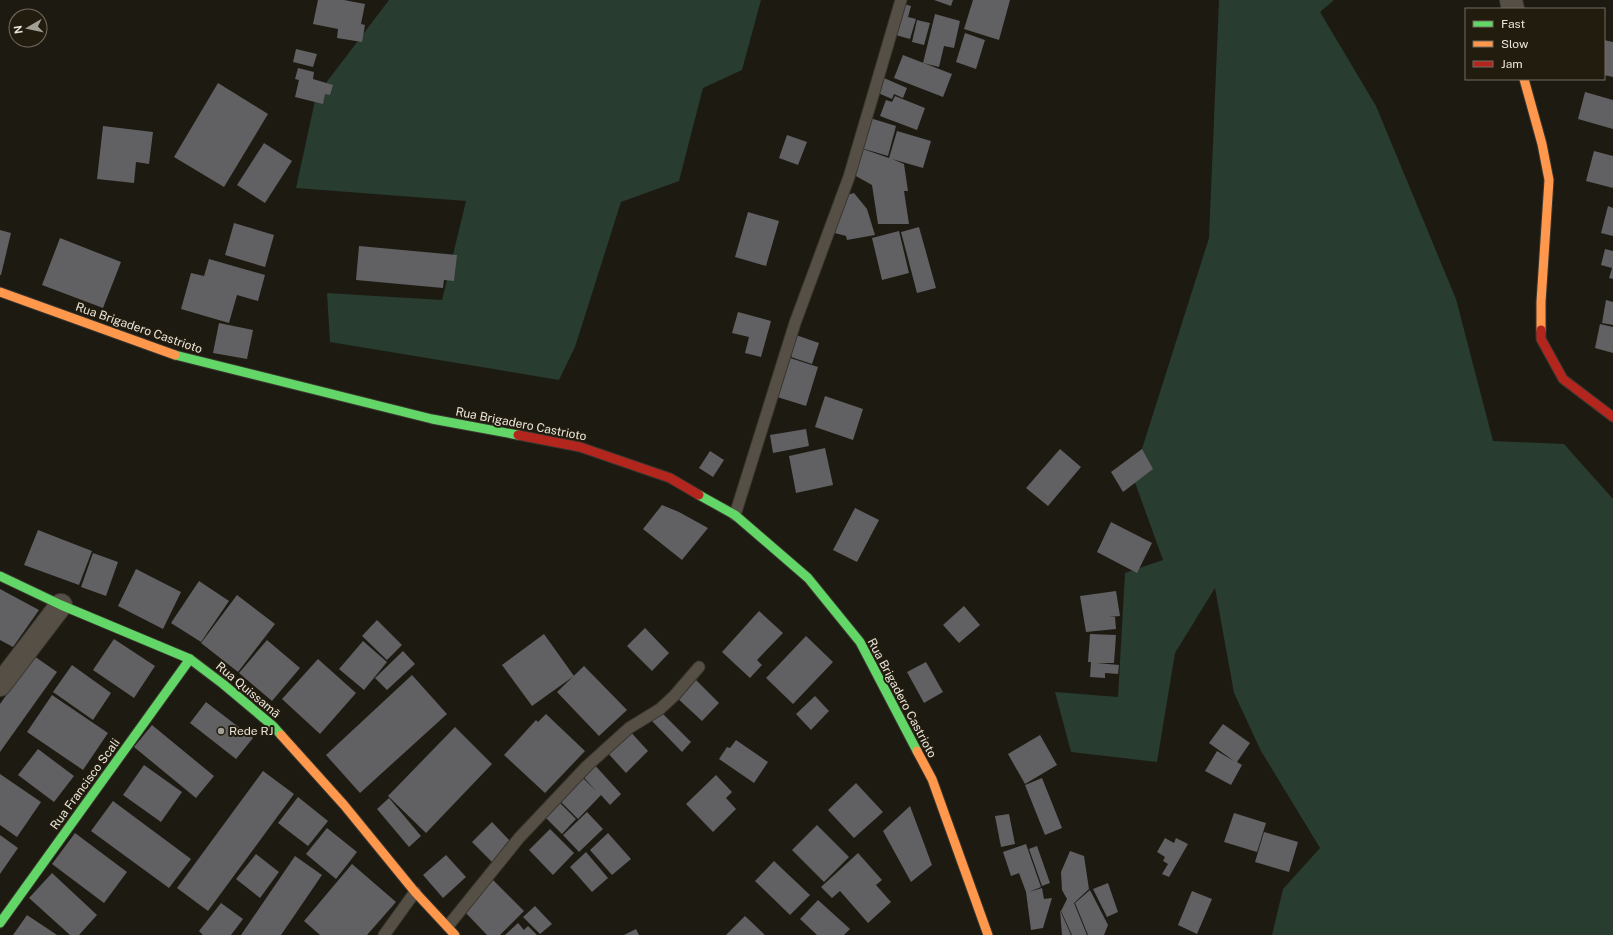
<svg xmlns="http://www.w3.org/2000/svg" width="1613" height="935" viewBox="0 0 1613 935" font-family="'Public Sans',sans-serif">
	<style>
		.green { fill: #283c2f }
		.building { fill: #616063 }
		.lines { fill: none; stroke-linecap: round; stroke-linejoin: round }
		.lane-casing { stroke: #39362f; stroke-width: 13 }
		.street-casing { stroke: #39362f; stroke-width: 24 }
		.fast-casing { stroke: #39362f; stroke-width: 11 }
		.slow-casing { stroke: #39362f; stroke-width: 11 }
		.jam-casing { stroke: #39362f; stroke-width: 11 }
		.lane { stroke: #564f46; stroke-width: 11 }
		.street { stroke: #564f46; stroke-width: 22 }
		.fast { stroke: #63d668; stroke-width: 9 }
		.slow { stroke: #ff974d; stroke-width: 9 }
		.jam { stroke: #b3261e; stroke-width: 9 }
		.poi-dot { fill: #a29f95; stroke: #221c0e; stroke-width: 1.5 }
		.labels { text-anchor: middle; stroke-width: 4; stroke-linejoin: round; paint-order: stroke }
		.street-label { font-size: 12px; fill: #eae6dc; stroke: #221c0e }
		.poi-label { font-size: 12px; fill: #eae6dc; stroke: #221c0e; text-anchor: start }
	</style>
	<rect width="100%" height="100%" fill="#1d1a12"/>
	<!-- green -->
	<g class="green">
		<polygon points="389,0 761,0 742,70 703,88 679,181 621,202 575,347 559,380 330,342 327,293 442,300 466,201 296,188 316,96"/>
		<polygon points="1219,0 1334,0 1320,12 1376,106 1456,299 1493,441 1564,444 1613,499 1613,935 1272,935 1283,889 1320,848 1261,751 1234,693 1215,588 1175,653 1157,762 1071,752 1055,692 1118,697 1125,573 1163,560 1133,477 1209,238"/>
	</g>
	<!-- building -->
	<g class="building">
		<polygon points="318,0 344,0 365,4 361,24 365,25 362,42 337,38 338,29 313,24"/>
		<polygon points="934,0 953,0 951,6"/>
		<polygon points="973,0 1010,0 999,40 964,29"/>
		<polygon points="901,3 911,6 908,17 916,19 910,39 892,34"/>
		<polygon points="935,14 960,21 954,48 944,46 939,67 923,63"/>
		<polygon points="917,20 930,23 924,45 912,42"/>
		<polygon points="965,33 985,40 976,69 956,62"/>
		<polygon points="1604,40 1613,42 1613,77 1604,75"/>
		<polygon points="296,49 317,54 313,67 293,62"/>
		<polygon points="903,55 952,74 943,97 894,78"/>
		<polygon points="298,68 314,72 313,79 333,85 330,95 325,94 323,104 295,97 299,80 295,79"/>
		<polygon points="884,78 907,88 903,98 894,94 892,99 878,93"/>
		<polygon points="218,83 268,114 224,187 174,157"/>
		<polygon points="1585,92 1613,100 1613,129 1578,119"/>
		<polygon points="895,96 925,108 917,130 880,116 886,100 892,102"/>
		<polygon points="870,118 896,126 888,156 861,148"/>
		<polygon points="103,126 153,132 149,164 136,162 134,183 97,179"/>
		<polygon points="897,131 931,141 923,168 892,159 904,164 908,191 904,191 909,224 878,224 872,185 854,175 863,149 889,158"/>
		<polygon points="787,135 807,142 798,165 779,158"/>
		<polygon points="264,143 292,161 265,203 237,185"/>
		<polygon points="1594,151 1613,156 1613,188 1586,181"/>
		<polygon points="854,193 867,209 875,235 847,240 846,236 831,232 843,196"/>
		<polygon points="1608,206 1613,208 1613,236 1601,233"/>
		<polygon points="748,212 779,221 766,266 735,257"/>
		<polygon points="234,223 274,235 265,267 225,255"/>
		<polygon points="919,227 936,288 917,293 901,232"/>
		<polygon points="0,230 11,233 1,275 0,275"/>
		<polygon points="899,231 909,273 882,280 872,238"/>
		<polygon points="60,238 121,262 103,308 42,285"/>
		<polygon points="359,246 457,255 454,281 444,280 443,288 356,280"/>
		<polygon points="1605,249 1613,251 1613,279 1609,278 1612,268 1601,265"/>
		<polygon points="209,259 265,275 258,301 237,295 229,323 181,309 191,273 204,276"/>
		<polygon points="1606,300 1613,302 1613,325 1602,323"/>
		<polygon points="738,312 771,321 761,357 745,353 749,337 732,333"/>
		<polygon points="219,323 253,330 247,359 213,353"/>
		<polygon points="1600,324 1613,327 1613,353 1595,348"/>
		<polygon points="793,334 819,343 812,364 791,357 792,355 787,353"/>
		<polygon points="787,357 818,367 806,406 774,396"/>
		<polygon points="825,396 863,409 853,440 815,427"/>
		<polygon points="806,429 809,446 773,453 770,435"/>
		<polygon points="825,448 833,485 796,493 789,456"/>
		<polygon points="1060,449 1081,467 1048,506 1026,488"/>
		<polygon points="1142,449 1153,469 1123,492 1111,472"/>
		<polygon points="710,451 724,460 713,477 699,468"/>
		<polygon points="662,505 679,512 708,528 682,560 643,529"/>
		<polygon points="855,508 879,520 857,562 833,550"/>
		<polygon points="1111,522 1152,543 1137,573 1097,552"/>
		<polygon points="38,530 92,551 79,585 24,565"/>
		<polygon points="93,553 118,562 106,596 81,587"/>
		<polygon points="136,569 181,592 163,629 118,606"/>
		<polygon points="199,581 229,601 201,642 171,623"/>
		<polygon points="0,589 39,610 13,647 0,640"/>
		<polygon points="1116,591 1120,616 1109,617 1115,617 1116,629 1086,632 1080,596"/>
		<polygon points="237,595 275,624 238,672 201,643"/>
		<polygon points="964,606 980,625 959,643 943,625"/>
		<polygon points="759,611 783,633 757,660 762,665 750,678 722,652"/>
		<polygon points="377,620 402,645 387,660 362,636"/>
		<polygon points="645,628 669,653 652,671 627,646"/>
		<polygon points="544,634 574,676 532,706 502,665"/>
		<polygon points="1090,634 1116,635 1114,663 1097,663 1119,665 1118,674 1105,673 1105,678 1090,677 1091,662 1088,662"/>
		<polygon points="806,636 833,662 793,704 766,678"/>
		<polygon points="114,639 155,666 134,698 93,670"/>
		<polygon points="267,640 300,668 272,701 239,673"/>
		<polygon points="363,641 387,662 364,690 339,669"/>
		<polygon points="403,651 415,664 387,690 375,678"/>
		<polygon points="34,656 57,672 0,752 0,704"/>
		<polygon points="318,659 356,693 320,734 282,699"/>
		<polygon points="926,662 943,692 924,703 907,672"/>
		<polygon points="72,665 111,693 93,720 53,692"/>
		<polygon points="584,666 627,710 599,736 557,692"/>
		<polygon points="412,675 447,714 360,793 326,755"/>
		<polygon points="693,677 719,703 702,721 675,696"/>
		<polygon points="52,695 108,733 83,770 27,732"/>
		<polygon points="815,696 829,711 811,730 796,714"/>
		<polygon points="206,702 253,738 236,759 190,723"/>
		<polygon points="660,711 691,742 682,752 651,720"/>
		<polygon points="546,714 585,751 545,793 504,755 536,720 538,722"/>
		<polygon points="1223,724 1250,743 1237,762 1242,765 1231,785 1205,771 1217,751 1234,761 1209,743"/>
		<polygon points="152,725 214,776 196,798 134,747"/>
		<polygon points="455,727 492,764 426,833 388,796"/>
		<polygon points="628,729 648,751 626,773 606,751"/>
		<polygon points="1040,735 1057,765 1025,784 1008,754"/>
		<polygon points="736,740 768,762 754,783 719,759 727,747 730,748"/>
		<polygon points="38,749 74,776 54,802 18,775"/>
		<polygon points="592,762 621,794 610,805 601,795 578,819 558,799 580,775 596,791 580,773"/>
		<polygon points="144,765 182,792 161,822 123,795"/>
		<polygon points="263,771 294,794 208,911 177,888"/>
		<polygon points="0,774 41,802 17,837 0,825"/>
		<polygon points="716,775 732,792 726,798 736,809 713,832 686,804"/>
		<polygon points="1042,778 1062,828 1045,835 1025,785"/>
		<polygon points="856,783 883,812 854,838 828,810"/>
		<polygon points="298,797 328,821 308,846 278,823"/>
		<polygon points="389,798 421,836 409,847 377,809"/>
		<polygon points="556,799 576,819 562,834 542,814"/>
		<polygon points="113,801 191,859 169,888 91,831"/>
		<polygon points="910,806 932,865 911,882 883,831"/>
		<polygon points="587,812 603,829 579,852 563,835"/>
		<polygon points="1234,813 1266,823 1257,852 1224,842"/>
		<polygon points="1009,814 1015,844 1001,847 995,816"/>
		<polygon points="492,822 512,843 493,863 472,842"/>
		<polygon points="817,825 849,857 824,882 792,850"/>
		<polygon points="327,828 357,852 336,879 306,854"/>
		<polygon points="550,829 574,853 553,875 529,850"/>
		<polygon points="1264,832 1298,842 1289,872 1255,862"/>
		<polygon points="75,833 127,872 104,903 52,864"/>
		<polygon points="608,833 631,859 612,875 590,850"/>
		<polygon points="0,835 18,848 0,874"/>
		<polygon points="1165,838 1174,843 1176,838 1188,844 1169,877 1162,874 1168,864 1163,861 1165,857 1157,852"/>
		<polygon points="1026,844 1041,887 1029,892 1042,888 1044,899 1052,898 1043,928 1031,930 1026,892 1019,873 1011,876 1003,852"/>
		<polygon points="1037,846 1050,883 1042,886 1029,849"/>
		<polygon points="1070,851 1084,856 1089,889 1074,903 1087,935 1072,935 1061,911 1067,899 1062,890 1061,872"/>
		<polygon points="586,852 608,878 592,892 570,867"/>
		<polygon points="858,853 882,880 876,885 891,902 868,923 840,891 832,898 821,887"/>
		<polygon points="256,854 279,872 260,898 236,879"/>
		<polygon points="446,855 466,877 443,898 423,875"/>
		<polygon points="295,856 322,875 281,935 241,935"/>
		<polygon points="774,861 810,895 790,915 755,881"/>
		<polygon points="352,864 396,902 367,935 320,935 304,921"/>
		<polygon points="52,873 97,915 79,935 70,935 29,898"/>
		<polygon points="493,880 524,911 500,935 487,935 463,910"/>
		<polygon points="1108,883 1118,912 1107,917 1093,889"/>
		<polygon points="1090,890 1108,925 1104,935 1088,935 1075,903"/>
		<polygon points="1192,891 1212,899 1197,934 1178,925"/>
		<polygon points="818,900 850,929 844,935 817,935 800,919"/>
		<polygon points="221,903 243,919 231,935 203,935 199,931"/>
		<polygon points="535,906 552,924 540,934 523,917"/>
		<polygon points="1060,910 1071,935 1062,935"/>
		<polygon points="27,915 57,935 13,935"/>
		<polygon points="745,916 765,935 726,935"/>
		<polygon points="518,923 524,930 528,926 537,935 505,935"/>
		<polygon points="636,929 639,935 624,935"/>
	</g>
	<g class="lines">
		<defs>
			<g id="lane">
				<polyline points="735,515 795,323 849,177 901,0"/>
				<polyline points="448,926 519,838 587,766 629,728 660,709 674,696 699,667"/>
				<polyline points="384,935 415,892"/>
			</g>
			<g id="street">
				<polyline points="1511,0 1513,9"/>
				<polyline points="0,685 61,605"/>
			</g>
			<g id="fast">
				<polyline points="175,355 432,419 518,435"/>
				<polyline points="699,495 735,515 808,578 860,642 917,751"/>
				<polyline points="0,576 61,605 190,659 223,684 273,726 281,735"/>
				<polyline points="0,923 190,659"/>
			</g>
			<g id="slow">
				<polyline points="1524,79 1542,144 1549,180 1541,302 1541,330"/>
				<polyline points="0,292 175,355"/>
				<polyline points="281,735 344,805 415,892 455,935"/>
				<polyline points="917,751 932,779 988,935"/>
			</g>
			<g id="jam">
				<polyline points="1541,330 1541,339 1563,379 1613,417"/>
				<polyline points="518,435 580,447 670,478 699,495"/>
			</g>
		</defs>
		<!-- lane casing -->
		<use href="#lane" class="lane-casing"/>
		<!-- street casing -->
		<use href="#street" class="street-casing"/>
		<!-- fast casing -->
		<use href="#fast" class="fast-casing"/>
		<!-- slow casing -->
		<use href="#slow" class="slow-casing"/>
		<!-- jam casing -->
		<use href="#jam" class="jam-casing"/>
		<!-- lane -->
		<use href="#lane" class="lane"/>
		<!-- street -->
		<use href="#street" class="street"/>
		<!-- fast -->
		<use href="#fast" class="fast"/>
		<!-- slow -->
		<use href="#slow" class="slow"/>
		<!-- jam -->
		<use href="#jam" class="jam"/>
	</g>
	<!-- markers -->
	<circle class="poi-dot" cx="221" cy="731" r="4"/>
	<g class="labels">
		<!-- street labels -->
		<g class="street-label">
			<text transform="translate(139 328) rotate(19)" y="4">Rua Brigadero Castrioto</text>
			<text transform="translate(521 424) rotate(11)" y="4">Rua Brigadero Castrioto</text>
			<text transform="translate(248 690) rotate(40)" y="4">Rua Quissamã</text>
			<text transform="translate(902 698) rotate(62)" y="4">Rua Brigadero Castrioto</text>
			<text transform="translate(85 784) rotate(-54)" y="4">Rua Francisco Scali</text>
		</g>
		<!-- poi labels -->
		<g class="poi-label">
			<text x="229" y="735">Rede RJ</text>
		</g>
	</g>
	<!-- legend -->
	<rect x="1465" y="8" width="140" height="72" fill="#221c0e" stroke="#726d60"/>
	<rect x="1473" y="21" width="20" height="6" fill="#63d668" stroke="#726d60"/>
	<text x="1501" y="28" font-size="12" fill="#eae6dc">Fast</text>
	<rect x="1473" y="41" width="20" height="6" fill="#ff974d" stroke="#726d60"/>
	<text x="1501" y="48" font-size="12" fill="#eae6dc">Slow</text>
	<rect x="1473" y="61" width="20" height="6" fill="#b3261e" stroke="#726d60"/>
	<text x="1501" y="68" font-size="12" fill="#eae6dc">Jam</text>
	<!-- north arrow -->
	<g transform="translate(28 28) rotate(261)"><circle r="19" fill="#221c0e" stroke="#726d60"/>
	<path d="M0-3L7 15L0 10L-7 15Z" fill="#a29f95"/>
	<text y="-6" font-size="11" font-weight="bold" text-anchor="middle" fill="#eae6dc">N</text>
	</g>
</svg>
